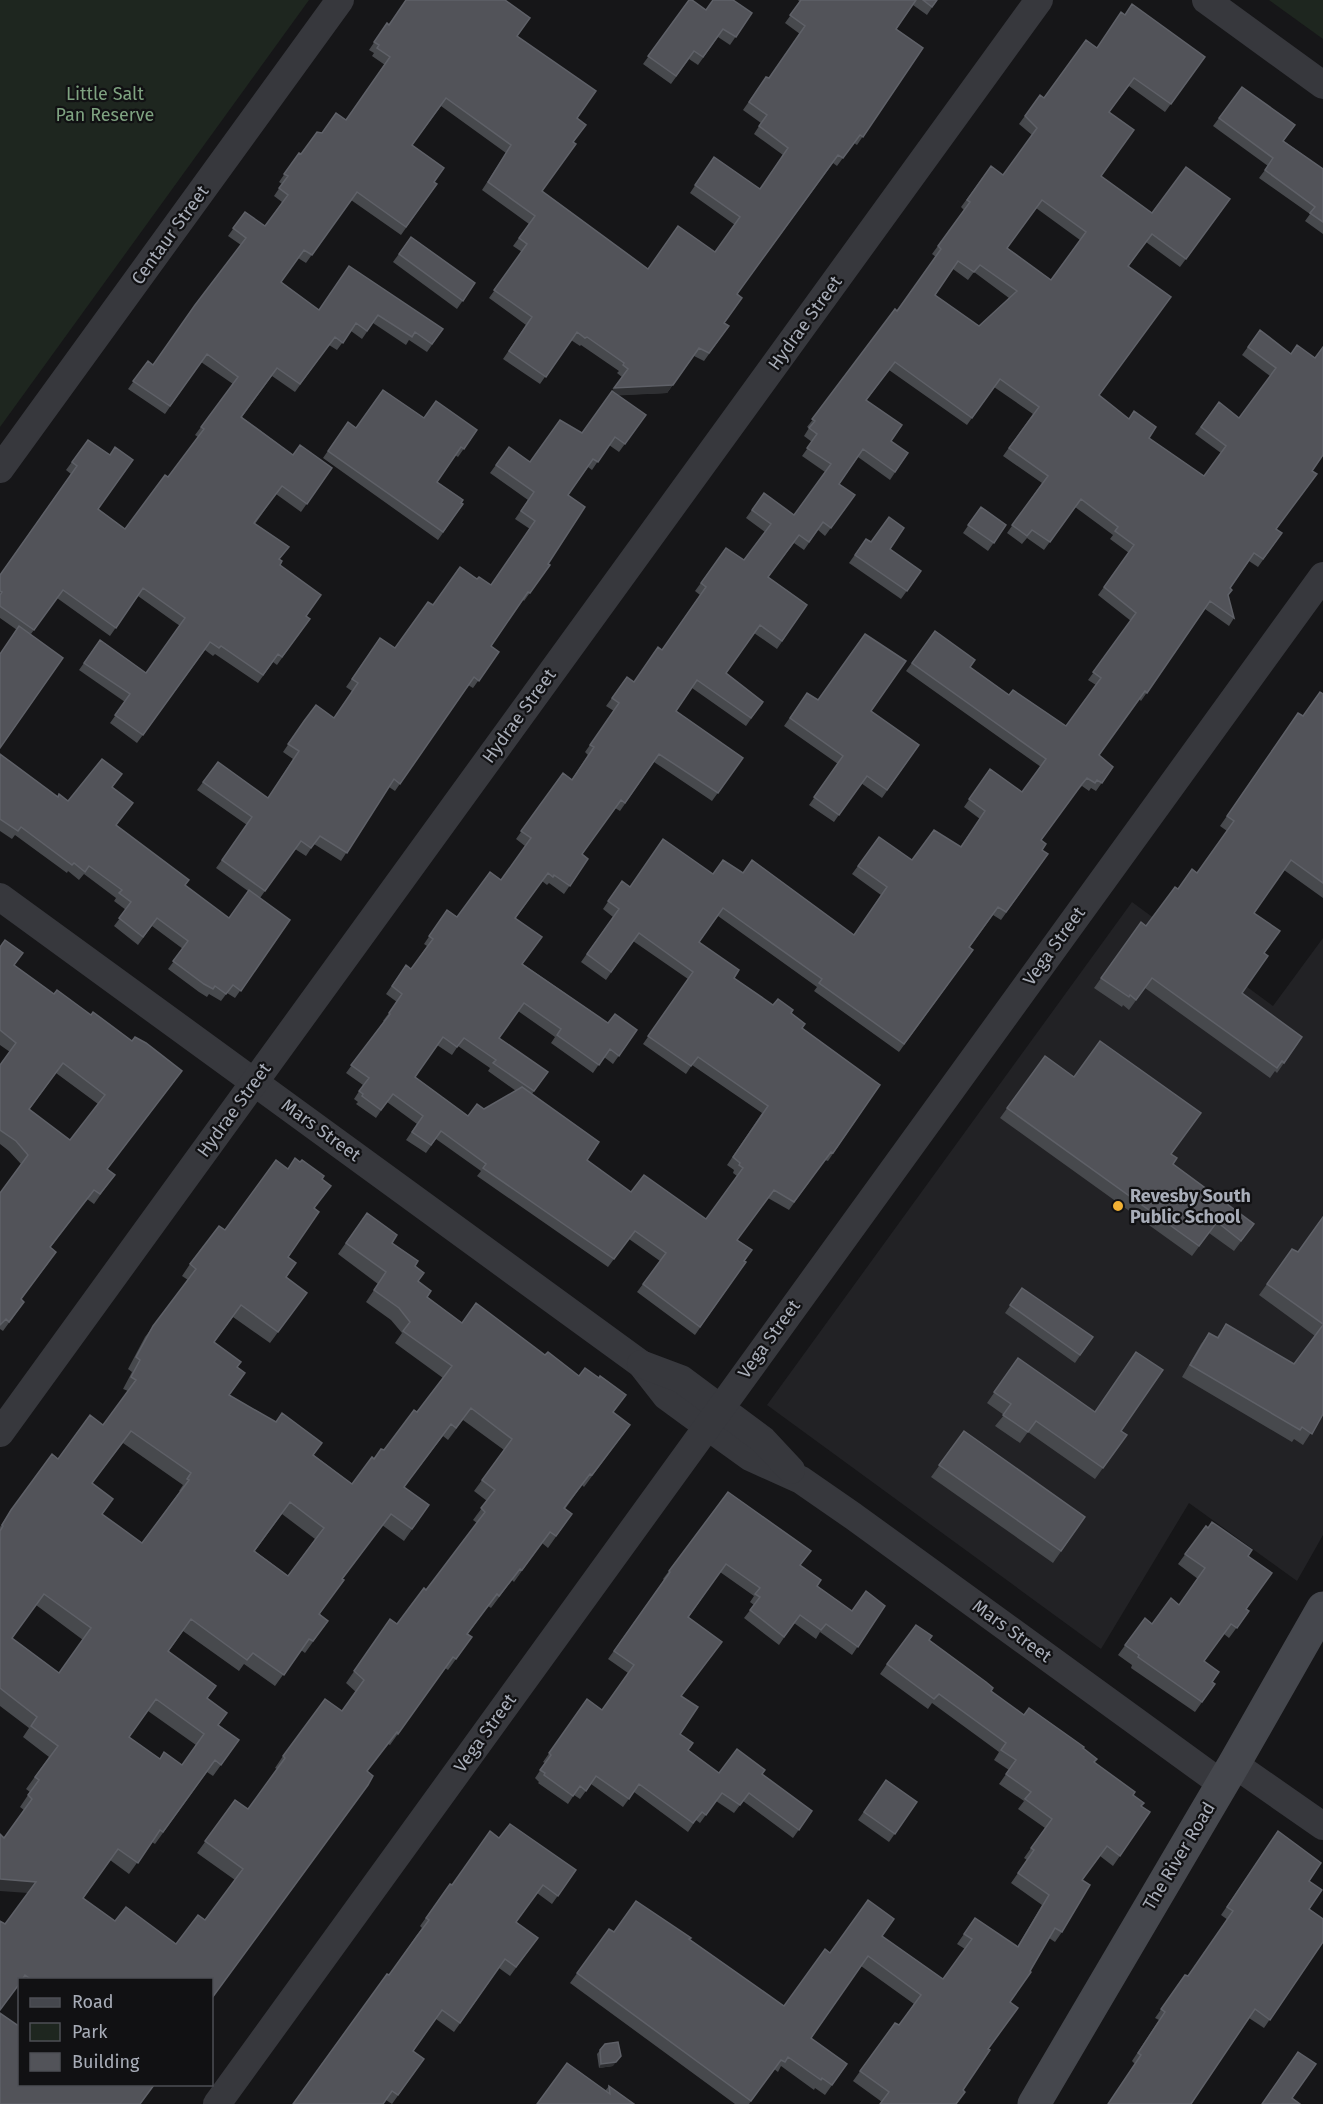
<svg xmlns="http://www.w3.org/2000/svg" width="1323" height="2104" viewBox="0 0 1323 2104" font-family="'Fira Sans',sans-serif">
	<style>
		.built { fill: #222225 }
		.green { fill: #1e261f }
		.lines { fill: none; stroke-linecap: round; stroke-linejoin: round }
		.minor { stroke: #37383d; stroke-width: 28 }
		.secondary { stroke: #45474d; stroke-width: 33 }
		.wall { fill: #47494d; fill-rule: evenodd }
		.shaded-wall { fill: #2f3033 }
		.building { fill: #525359; stroke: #5f6168; stroke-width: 1.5; fill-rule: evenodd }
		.poi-dot { fill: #f2b134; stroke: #111113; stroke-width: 2 }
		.labels { text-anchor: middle; stroke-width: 4.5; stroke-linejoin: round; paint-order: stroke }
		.park-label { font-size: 18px; fill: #7fa381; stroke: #111113 }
		.street-label { font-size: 18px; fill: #a8adb8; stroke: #111113 }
		.poi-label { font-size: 18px; font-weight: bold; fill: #a8adb8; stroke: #111113; text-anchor: start }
	</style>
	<rect width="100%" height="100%" fill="#161618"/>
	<!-- built -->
	<polygon class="built" points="1132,902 1273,1006 1323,938 1323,1535 1297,1581 1189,1503 1101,1649 767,1405"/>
	<!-- green -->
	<g class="green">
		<polygon points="0,0 309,0 0,427"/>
		<polygon points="1269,0 1323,0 1323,39"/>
	</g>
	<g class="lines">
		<!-- minor -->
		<g class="minor">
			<polyline points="1206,0 1323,85"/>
			<polyline points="0,469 340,0"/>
			<polyline points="0,897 641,1364 666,1396 707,1426 750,1457 801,1480 853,1516 1222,1784"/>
			<polyline points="641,1364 681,1379 763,1440 791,1470"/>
			<polyline points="0,1433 1039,0"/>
			<polyline points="1234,1764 1323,1826"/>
			<polyline points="217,2104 1323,576"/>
		</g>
		<!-- secondary -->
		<polyline class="secondary" points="1034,2104 1234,1764 1323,1608"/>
	</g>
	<!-- wall -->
	<g class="wall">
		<polygon points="689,0 706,10 752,13 730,45 718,37 698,65 689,59 671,84 643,64"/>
		<polygon points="798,0 937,0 927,15 913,5 896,29 923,48 857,145 854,143 837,166 833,163 737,294 724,323 729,326 704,361 694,356 667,393 617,395 646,415 619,452 609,445 592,470 588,467 568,495 548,564 550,565 524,601 522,599 491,646 499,652 473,688 468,685 395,791 389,787 341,861 314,844 306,856 295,849 260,898 290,920 235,998 227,993 221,1001 209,994 207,997 199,992 168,969 183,949 152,926 138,945 114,926 126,910 114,901 116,898 84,874 79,880 68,871 67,873 15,835 12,839 0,831 0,754 58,797 68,801 112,787 116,825 185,885 229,918 248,891 216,868 247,825 197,790 218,762 268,798 293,759 283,752 304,721 334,718 352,691 346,687 380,638 395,648 433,605 477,579 491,585 530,529 515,519 528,500 490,473 509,447 530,462 582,433 622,377 617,373 619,371 581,345 580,346 571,340 540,384 503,359 526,325 489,298 522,252 513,246 529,224 482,190 506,153 441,106 412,145 434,182 437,184 401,235 351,200 306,263 298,258 281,282 319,310 349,266 443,329 427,352 409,340 406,345 373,323 362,339 351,331 337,350 329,345 295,392 272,376 242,417 293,455 332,468 301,512 276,494 255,524 280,559 280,565 306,617 304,627 277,665 273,662 258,683 215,654 213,656 205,650 137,743 110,723 125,702 79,670 100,640 146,673 180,626 138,596 110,636 57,598 31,634 17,630 0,618 0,575 71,474 66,470 88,440 98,509 125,529 168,477 198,437 195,435 233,384 201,362 165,414 128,389 148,361 153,365 241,245 228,236 245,212 265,226 282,202 274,196 282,184 279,182 299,153 301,154 322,133 346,120 385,65 372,56 374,53 369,50 387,23 389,25 517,36 577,118 574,142 542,191 648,269 715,252 735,225 690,193 714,157 760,189 783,155 754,134 761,123 743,110 766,77 769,78 800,34 785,23 800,2"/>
		<path d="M1125 15 1205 57 1165 112 1129 86 1109 112 1101 176 1152 213 1230 199 1180 267 1146 242 1129 266 1099 395 1149 438 1204 476 1221 453 1195 434 1219 402 1239 418 1270 376 1242 355 1260 330 1291 354 1312 471 1276 529 1282 533 1258 567 1249 561 1230 588 1228 595 1234 618 1229 626 1205 609 1141 701 1139 699 1099 755 1113 767 1096 791 1091 788 1089 791 1082 786 1076 791 1041 840 1042 850 1048 854 1001 920 993 915 970 947 973 950 899 1052 814 991 817 987 718 916 699 942 734 978 773 1005 791 1013 802 1028 880 1085 828 1161 825 1160 789 1210 768 1198 737 1240 745 1261 746 1262 695 1335 637 1292 660 1261 629 1239 608 1267 477 1176 481 1171 436 1139 426 1153 406 1140 417 1124 387 1102 376 1118 356 1104 358 1102 354 1099 363 1085 346 1073 384 1021H383L397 1002 386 994 406 965 411 969 427 946 424 944 447 910 457 917 501 880 525 846 516 839 563 773 572 779 588 755 585 752 614 711 606 706 627 677 634 682 662 650 700 595 695 591 726 548 744 560 765 532 746 518 764 493 794 515 825 472 802 456 812 442 804 436 809 428 807 427 897 311 936 257 932 254 964 210 961 207 991 166 1003 175 1032 135 1019 124 1040 95 1044 98 1097 48ZM1036 208 1080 240 1051 280 1007 248ZM953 269 968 280 974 272 1009 298 979 326 935 295ZM889 370 967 425 994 387 1033 414 1003 456 1042 483 1007 533 1022 544 1027 538 1044 550 1075 507 1113 535 1110 539 1129 553 1098 595 1131 621 1088 680 1096 685 1066 726 1009 695 970 667 935 631 906 671 1041 767 1022 792 990 769 964 807 980 819 960 847 912 860 879 837 852 874 881 895 854 935 743 873 713 874 630 887 622 881 603 909 613 917 581 962 606 980 633 941 688 979 643 1044 686 1074 692 1065 762 1113 727 1165 734 1170 733 1173 737 1176 706 1219 631 1192 587 1160 532 1094 548 1072 499 1038 518 1011 555 1037 551 1043 593 1073 604 1057 613 1064 637 1030 608 1023 523 964 516 918 542 881 547 885 549 883 564 894 588 859 582 854 615 808 620 811 654 762 712 801 743 758 676 711 692 688 746 726 763 702 726 673 754 633 777 649 807 605 768 577 794 543 804 550 818 530 825 536 855 495 839 484 858 457 890 480 908 453 891 441 866 401ZM437 1045 452 1055 458 1046 490 1068 488 1071 516 1091 484 1109 468 1116 415 1077Z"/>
		<polygon points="1242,87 1284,141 1323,169 1323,234 1305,221 1310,214 1259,178 1268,166 1213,126"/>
		<polygon points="411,237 475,283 457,309 393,262"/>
		<polygon points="424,418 477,430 458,457 455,455 437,482 463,504 438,540 323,458 348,422 356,428"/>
		<polygon points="981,507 1006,525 988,551 963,533"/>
		<polygon points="866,539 890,549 921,571 901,599 849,563"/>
		<polygon points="807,693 818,700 871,711 919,745 882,798 861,783 834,822 809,805 838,764 784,726"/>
		<polygon points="1323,694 1323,898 1284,870 1254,913 1264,953 1242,993 1302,1037 1277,1073 1275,1071 1270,1078 1145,988 1129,1010 1123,1005 1122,1007 1094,988 1141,922 1146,926 1178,889 1197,873 1227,831 1220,826 1298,713 1303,716"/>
		<path d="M0 947 14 965 54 994 91 1015 132 1041 108 1169V1184L94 1204 87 1199 50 1248 49 1262 21 1299 24 1302 3 1331 0 1329V1193L21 1164 9 1151 0 1144V1065L10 1052 0 1045ZM56 1073 98 1104 70 1140 29 1110Z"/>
		<polygon points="1045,1056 1171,1155 1173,1164 1254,1224 1234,1251 1209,1233 1192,1256 1000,1118"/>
		<path d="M288 1169 322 1179 315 1208 288 1257 286 1277 307 1293 270 1343 233 1317 214 1342 238 1367 229 1395 314 1455 352 1484 374 1459 384 1450 417 1412 443 1378 395 1343 402 1333 391 1320 366 1302 378 1284 338 1254 367 1213 392 1243 415 1266 418 1281 427 1297 462 1323 613 1412 630 1425 584 1487 582 1485 565 1509 572 1514 548 1548 542 1543 514 1582 512 1580 491 1608 488 1606 468 1634 472 1637 448 1670 445 1668 390 1745 388 1744 367 1771 212 1980H20V1988L17 1986 5 1924 28 1893 4 1838 24 1810 20 1807 30 1792 26 1789 49 1757 23 1737 29 1728 0 1706V1527L11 1510 58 1459 103 1425 128 1391 123 1389 132 1372 128 1369 145 1337 188 1280 182 1276 190 1264ZM463 1420 504 1450 474 1491 487 1501 473 1520 477 1523 426 1590 397 1624 390 1619 346 1683 356 1692 342 1711 283 1756 275 1768 277 1769 248 1809 235 1800 197 1853 235 1880 205 1920 176 1944 115 1921 83 1898 110 1860 129 1874 152 1842 155 1844 207 1772 213 1776 239 1740 219 1725 207 1698 169 1651 183 1631 239 1671 244 1664 275 1686 301 1650 305 1653 328 1621 320 1614 342 1579 382 1525 404 1541 429 1505 404 1487 443 1436 448 1440ZM123 1443 183 1485 179 1491H180L142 1543 102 1515 92 1483ZM282 1514 315 1539 288 1576 255 1551ZM36 1605 83 1640 59 1673 12 1638ZM148 1711 196 1745 182 1765 160 1759 129 1737Z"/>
		<polygon points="1323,1217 1323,1414 1303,1445 1294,1439 1292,1442 1182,1377 1201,1344 1209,1333 1217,1337 1226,1324 1294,1364 1315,1336 1259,1295 1292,1249 1298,1252"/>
		<polygon points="1022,1288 1093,1337 1075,1363 1005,1313"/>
		<polygon points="1018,1358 1127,1435 1095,1479 1028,1432 1020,1443 995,1426 1004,1415 987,1403"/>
		<polygon points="964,1431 1085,1517 1053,1563 931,1477"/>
		<polygon points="728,1492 801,1566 817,1586 852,1611 885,1606 852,1655 820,1632 816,1639 794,1623 779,1645 744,1618 754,1605 750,1602 754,1596 720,1572 689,1617 682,1696 680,1734 688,1751 719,1773 762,1774 812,1811 793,1838 743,1801 734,1813 716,1801 700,1823 696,1820 688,1832 634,1792 623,1807 591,1784 580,1799 574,1795 568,1804 538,1783 539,1782 535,1778 545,1763 543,1762 587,1699 602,1710 628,1673 608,1659 664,1580 663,1579 669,1571"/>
		<polygon points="1206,1526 1248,1556 1246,1609 1249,1611 1229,1638 1224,1634 1204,1661 1213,1682 1215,1684 1195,1712 1131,1668 1132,1665 1118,1655 1145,1618 1152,1624 1179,1605 1198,1579 1178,1564"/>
		<polygon points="929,1640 991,1691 1024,1715 1083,1748 1094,1762 1133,1795 1141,1807 1150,1812 1113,1866 1100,1856 1082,1880 1062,1932 1055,1942 1049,1938 882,2102 853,2081 895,2023 899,2025 914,2004 861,1966 811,2038 847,2064 825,2095 815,2088 814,2090 781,2066 778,2072 774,2069 749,2104 735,2104 570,1983 609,1929 614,1932 689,1939 784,2006 830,1953 882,1936 943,1979 965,1949 957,1944 975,1918 1017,1947 1042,1905 1011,1883 1027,1860 1024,1858 1045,1828 1018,1809 1024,1801 999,1784 1009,1770 994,1760 999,1752 932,1703 928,1709 880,1674 887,1664"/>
		<polygon points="886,1780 917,1802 889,1842 858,1820"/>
		<polygon points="1278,1831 1309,1881 1309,1909 1323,1942 1264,2028 1249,2018 1135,2064 1132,2061 1159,2020 1155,2018 1185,1975 1188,1976 1228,1920 1221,1915"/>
		<polygon points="499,1838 576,1870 552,1904 537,1893 516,1922 538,1938 510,1976 499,1968 454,2032 436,2019 413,2051 424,2059 392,2104 386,2100 389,1975 422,1928 420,1926 450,1884 452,1885"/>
		<polygon points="605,2044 613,2066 599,2068 597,2054"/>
		<polygon points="609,2086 634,2104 537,2104 605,2091"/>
	</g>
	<!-- shaded-wall -->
	<g class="shaded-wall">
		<polygon points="699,348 667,393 609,396 614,388"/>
		<polygon points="0,1879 36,1882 28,1893 0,1891"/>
		<polygon points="621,2056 613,2066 599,2068 601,2064"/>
	</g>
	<!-- building -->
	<g class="building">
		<polygon points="406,0 505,0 530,18 517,36 596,91 577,118 586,125 573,142 576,144 542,191 648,269 678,226 715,252 740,217 695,185 714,157 760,189 788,148 759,126 767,115 749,102 766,77 769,78 805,26 790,15 801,0 916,0 896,29 923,48 863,137 860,135 843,158 838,155 737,294 742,298 724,323 729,326 709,353 699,348 673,385 614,388 628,369 623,365 624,363 587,337 585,338 577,332 546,377 509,351 532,317 494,290 527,244 519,238 535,216 488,182 511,145 446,98 412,145 444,168 434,182 437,184 406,227 357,192 312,255 304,250 281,282 319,310 349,266 443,329 432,344 415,332 412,337 378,315 367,331 356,323 343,343 335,337 300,384 277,368 241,417 293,455 300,445 332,468 307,504 282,486 254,523 289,547 279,559 282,561 280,565 321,595 306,616 310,619 282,657 278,654 263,675 221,646 219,648 210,642 143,735 115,715 130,694 84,663 100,640 146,673 185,618 143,588 116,628 63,590 34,630 0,606 0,595 2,592 0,591 0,575 77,466 72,462 88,440 110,455 115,447 133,460 98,509 125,529 165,475 168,477 204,429 201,427 238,377 207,354 170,406 133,381 148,361 153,365 195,305 246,238 233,228 245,212 265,226 288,195 279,188 288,176 284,174 299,153 301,154 317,132 322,133 336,113 346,120 390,57 377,48 379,45 374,42 387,23 389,25"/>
		<polygon points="689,0 692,0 706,10 713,0 733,0 752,13 736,37 723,29 703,57 694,51 676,76 648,56"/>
		<polygon points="923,0 937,0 932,7"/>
		<path d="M1132 4 1205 57 1171 104 1134 78 1109 112 1134 130 1101 176 1152 213 1186 167 1230 199 1186 259 1152 234 1128 266 1171 297 1099 395 1129 419 1134 411 1156 427 1149 438 1204 476 1226 446 1201 427 1219 402 1239 418 1276 368 1248 347 1260 330 1291 354 1297 345 1315 358 1323 347V455L1312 471 1317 474 1276 529 1282 533 1263 559 1254 553 1230 588 1232 590 1228 595 1234 618 1210 601 1147 693 1145 691 1099 755 1113 767 1102 783 1097 780 1095 783 1087 778 1082 784 1041 840 1046 844 1042 850 1048 854 1006 912 998 907 969 947 973 950 904 1044 819 983 822 979 723 908 699 942 739 970 734 978 773 1005 778 999 793 1010 791 1013 805 1024 802 1028 880 1085 833 1153 831 1152 794 1202 774 1190 737 1240 752 1250 744 1261 746 1262 700 1327 643 1284 666 1253 635 1231 614 1259 483 1168 486 1164 441 1131 431 1145 412 1132 423 1116 393 1094 381 1110 362 1096 363 1094 359 1091 369 1078 351 1065 390 1014 389 1013 402 994 392 986 406 965 411 969 433 939 429 936 447 910 457 917 490 872 501 880 531 838 521 831 563 773 572 780 594 747 590 745 619 703 612 698 627 677 634 682 658 647 662 650 706 587 701 583 726 548 744 560 771 524 752 510 764 493 794 515 831 464 807 448 817 434 809 428 815 421 812 419 895 309 897 311 941 249 938 246 970 202 967 200 991 166 1003 175 1037 128 1025 116 1040 95 1044 98 1086 40 1097 48 1121 12 1125 15ZM1042 200 1086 232 1051 280 1007 248ZM958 261 974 272 980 265 1017 291 979 326 935 295ZM895 362 972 418 1000 379 1039 407 1009 448 1048 476 1012 525 1027 536 1032 530 1050 542 1081 499 1118 527 1115 531 1134 545 1104 587 1136 613 1093 672 1101 678 1066 726 1013 690 1009 695 970 667 975 660 935 631 912 663 1046 759 1022 792 990 769 969 799 985 811 961 847 934 830 912 860 879 837 858 866 887 887 854 935 752 860 743 873 723 860 713 874 663 839 630 887 622 881 608 901 619 909 587 954 611 972 639 933 693 972 648 1036 691 1066 698 1057 768 1106 733 1157 740 1163 739 1165 743 1168 706 1219 644 1175 631 1192 587 1160 599 1142 522 1087 484 1109 477 1104 468 1116 415 1077 443 1037 457 1047 464 1038 496 1060 493 1063 534 1091 548 1072 499 1038 524 1003 561 1029 557 1035 599 1065 610 1049 619 1056 637 1030 615 1014 608 1023 522 964 542 937 515 918 548 873 553 877 554 875 570 886 588 859 582 854 621 800 625 803 659 754 718 793 743 758 676 711 697 680 751 718 763 702 726 673 760 625 782 641 807 605 768 577 799 535 809 542 823 522 831 528 855 495 839 484 863 449 895 472 908 453 891 441 902 425 866 400Z"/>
		<polygon points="1242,87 1295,125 1283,141 1323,169 1323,222 1310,213 1315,207 1265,170 1273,158 1219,118"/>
		<polygon points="411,237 475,283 463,301 399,254"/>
		<polygon points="383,390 424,418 436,401 477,430 464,449 461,447 437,482 463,500 461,503 463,504 443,532 328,451 348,422 356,428"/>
		<polygon points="612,391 646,415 625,444 615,437 598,462 593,459 568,495 585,507 548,564 550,565 530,593 528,592 491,646 499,652 479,681 474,677 400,784 394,779 347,853 320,836 311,848 301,841 265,891 222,860 252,817 203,782 218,762 268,798 299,751 288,744 304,721 316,705 334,718 358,683 352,679 380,638 395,648 428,602 433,605 460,567 477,579 479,577 491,585 535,521 521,511 534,492 496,465 509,447 530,462 560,420 582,433"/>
		<polygon points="981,507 1006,525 994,543 968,525"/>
		<polygon points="889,517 904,528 890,549 921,571 907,591 855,555 866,539 871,542"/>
		<polygon points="19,626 63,658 0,748 0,654"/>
		<polygon points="865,634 906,661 871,711 919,745 887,790 867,776 839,815 814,797 843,756 790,718 807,693 818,700"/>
		<polygon points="1320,692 1323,694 1323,883 1291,860 1254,913 1280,931 1264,953 1268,956 1242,993 1302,1037 1284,1063 1282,1061 1277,1068 1152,978 1136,1000 1130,995 1129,997 1101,978 1141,922 1146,926 1175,887 1178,889 1192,869 1197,873 1234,821 1227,816 1298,713 1303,716"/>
		<polygon points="0,754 58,797 59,794 68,801 102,759 122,774 112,787 133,803 116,825 189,880 185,885 229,918 249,890 290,920 241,991 233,985 226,994 215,986 213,989 204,984 173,961 188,941 157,918 143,937 119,918 131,902 119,893 122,890 89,866 85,872 74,863 72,865 21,827 18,831 0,819"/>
		<path d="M5 940 23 953 14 965 54 994 57 990 91 1015 93 1012 132 1041 135 1037 146 1043 182 1071 107 1169 115 1175 100 1194 94 1190 50 1247 56 1252 21 1299 24 1302 9 1322 6 1319 0 1325V1193L28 1155 16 1141 0 1130V1065L16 1043 0 1030V947ZM63 1063 105 1095 70 1140 29 1109Z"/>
		<polygon points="1100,1041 1201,1113 1171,1154 1177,1158 1173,1164 1254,1224 1241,1241 1217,1222 1199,1246 1007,1108 1045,1056 1074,1077"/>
		<path d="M295 1158 300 1162 302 1160 324 1176 322 1179 331 1186 314 1208 319 1212 288 1257 296 1263 286 1277 307 1293 278 1332 241 1305 214 1342 241 1362 237 1367 245 1373 229 1395 276 1422 282 1413 322 1443 313 1455 352 1484 372 1457 374 1459 381 1449 384 1450 414 1410 417 1412 446 1374 452 1366 403 1331 410 1322 399 1308 374 1290 386 1272 346 1243 367 1213 397 1235 392 1243 418 1261 415 1266 424 1273 418 1281 431 1291 427 1297 462 1323 476 1303 545 1355 548 1352 579 1376 585 1368 599 1378 600 1376 626 1395 613 1412 630 1425 592 1475 590 1474 564 1508 572 1514 556 1536 550 1532 522 1570 520 1569 499 1596 497 1594 467 1634 472 1637 456 1659 453 1657 398 1734 397 1732 367 1771 373 1776 368 1785 212 1998V1980H32L25 1975 22 1980H20V1983L0 2010V1921L5 1924 36 1882 0 1879V1834L4 1838 32 1799 28 1795 39 1780 35 1777 58 1746 31 1726 37 1717 0 1688V1531L3 1526 2 1525 11 1510 52 1454 58 1459 90 1415 103 1425 136 1380 131 1377 140 1360 136 1357 153 1326 196 1269 190 1264 219 1226 225 1230 276 1160 288 1169ZM471 1408 512 1439 482 1480 495 1490 481 1508 485 1512 426 1590 424 1588 397 1624 390 1619 354 1671 364 1680 342 1711 325 1699 283 1756 285 1758 248 1809 235 1800 205 1841 243 1869 205 1920 198 1915 176 1944 126 1907 115 1921 83 1898 118 1849 138 1863 160 1830 163 1832 215 1760 221 1765 239 1740 218 1725 227 1713 207 1698 216 1686 168 1651 191 1619 247 1660 253 1653 284 1675 309 1639 313 1641 328 1621 319 1614 344 1580 342 1579 391 1514 412 1529 429 1505 404 1487 451 1424 456 1428ZM131 1431 191 1473 187 1479 189 1480 142 1543 102 1514 113 1499 92 1483ZM290 1502 324 1528 288 1576 254 1551ZM44 1594 91 1628 59 1673 12 1638ZM156 1699 204 1734 182 1765 164 1752 160 1759 129 1737Z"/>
		<polygon points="1323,1217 1323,1324 1267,1284 1292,1249 1298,1252"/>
		<polygon points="1022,1288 1093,1337 1080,1355 1010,1305"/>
		<polygon points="1226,1324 1294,1364 1323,1325 1323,1414 1312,1434 1302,1427 1300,1430 1190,1365 1209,1333 1218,1338"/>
		<polygon points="1136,1352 1163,1370 1121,1431 1127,1435 1103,1468 1036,1421 1028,1432 1003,1415 1011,1404 994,1392 1018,1358 1095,1412"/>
		<polygon points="964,1431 1085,1517 1061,1551 939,1465"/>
		<polygon points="728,1492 811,1551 800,1565 821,1580 817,1586 852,1611 866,1591 885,1606 858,1647 826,1624 821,1630 800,1615 784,1637 750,1610 760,1597 755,1594 760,1588 726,1564 688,1617 722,1642 681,1696 698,1707 680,1734 693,1743 688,1750 719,1773 737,1749 765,1770 762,1774 812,1811 799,1830 749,1793 740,1805 722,1793 706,1815 702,1812 693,1823 639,1784 629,1799 596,1776 586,1791 580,1786 573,1796 544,1775 545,1773 540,1770 551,1755 549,1753 587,1699 602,1710 634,1665 614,1651 670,1572 669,1571"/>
		<polygon points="1212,1522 1252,1550 1248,1556 1272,1573 1246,1609 1249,1611 1237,1628 1231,1624 1204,1661 1219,1672 1212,1682 1215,1684 1202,1702 1138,1657 1139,1655 1125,1645 1145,1618 1152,1624 1171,1598 1179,1605 1205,1568 1185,1554 1206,1526 1208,1528"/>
		<polygon points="916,1625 932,1636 929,1640 986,1682 993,1688 991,1691 1024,1715 1029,1708 1084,1747 1083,1748 1097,1759 1094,1762 1135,1792 1133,1795 1144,1803 1141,1806 1150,1812 1120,1856 1107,1846 1082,1880 1090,1885 1062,1932 1055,1928 1030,1971 1031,1972 1010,2002 1018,2008 988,2049 990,2050 963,2090 965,2092 956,2104 880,2104 889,2092 860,2071 895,2023 899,2025 921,1995 868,1956 811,2038 847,2064 832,2085 822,2078 821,2080 788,2057 785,2062 781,2060 751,2101 577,1973 609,1929 614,1932 636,1901 691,1938 689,1939 784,2006 825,1949 830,1953 868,1900 894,1919 882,1936 943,1979 972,1939 964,1934 975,1918 1018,1947 1049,1895 1018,1873 1034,1850 1031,1848 1052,1819 1025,1799 1031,1792 1006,1774 1016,1760 1001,1750 1006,1743 939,1694 934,1699 887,1664"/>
		<polygon points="886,1780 917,1802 895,1834 864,1812"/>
		<polygon points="510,1824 576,1870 558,1896 543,1885 516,1922 538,1938 516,1967 505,1959 460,2023 442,2010 413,2051 424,2059 398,2095 392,2091 383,2104 293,2104 387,1974 389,1975 417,1936 429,1920 426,1918 450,1884 452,1885 490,1831 499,1838"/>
		<polygon points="1278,1831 1321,1863 1309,1881 1322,1890 1309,1909 1323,1919 1323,1942 1270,2020 1255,2009 1191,2104 1108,2104 1141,2055 1138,2053 1165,2012 1161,2009 1185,1975 1188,1976 1233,1911 1227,1907"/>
		<polygon points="0,2013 20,2027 20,2085 154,2085 140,2104 0,2104"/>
		<polygon points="618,2042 621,2056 616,2062 601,2064 600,2050 605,2044"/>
		<polygon points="1298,2052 1316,2064 1292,2098 1300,2104 1262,2104"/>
		<polygon points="567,2063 610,2094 609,2086 634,2104 537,2104"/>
	</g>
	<!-- markers -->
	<circle class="poi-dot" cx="1118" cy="1206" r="6"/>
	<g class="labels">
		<!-- park labels -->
		<g class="park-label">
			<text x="105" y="100">Little Salt<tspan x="105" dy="21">Pan Reserve</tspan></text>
		</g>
		<!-- street labels -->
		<g class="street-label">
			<text transform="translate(170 235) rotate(-54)" y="6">Centaur Street</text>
			<text transform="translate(805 323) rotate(-54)" y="6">Hydrae Street</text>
			<text transform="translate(519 716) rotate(-54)" y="6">Hydrae Street</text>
			<text transform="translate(1054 946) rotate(-54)" y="6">Vega Street</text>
			<text transform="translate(234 1110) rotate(-54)" y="6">Hydrae Street</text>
			<text transform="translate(321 1130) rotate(36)" y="6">Mars Street</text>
			<text transform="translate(769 1339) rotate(-54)" y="6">Vega Street</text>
			<text transform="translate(1012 1631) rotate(36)" y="6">Mars Street</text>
			<text transform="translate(485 1733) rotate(-54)" y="6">Vega Street</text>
			<text transform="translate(1179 1856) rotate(-59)" y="6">The River Road</text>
		</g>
		<!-- poi labels -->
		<g class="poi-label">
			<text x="1130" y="1202">Revesby South<tspan x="1130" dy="21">Public School</tspan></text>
		</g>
	</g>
	<!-- legend -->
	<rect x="18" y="1978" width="195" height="108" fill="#111113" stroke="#4d4f55" stroke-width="1.5"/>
	<rect x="30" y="1998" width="30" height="9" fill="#45474d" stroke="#4d4f55" stroke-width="1.5"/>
	<text x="72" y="2008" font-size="18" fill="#a8adb8">Road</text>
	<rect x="30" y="2023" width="30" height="18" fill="#1e261f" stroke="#4d4f55" stroke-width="1.5"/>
	<text x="72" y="2038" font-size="18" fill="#a8adb8">Park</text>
	<rect x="30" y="2053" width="30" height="18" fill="#525359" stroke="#4d4f55" stroke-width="1.5"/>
	<text x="72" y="2068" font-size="18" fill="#a8adb8">Building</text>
</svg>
